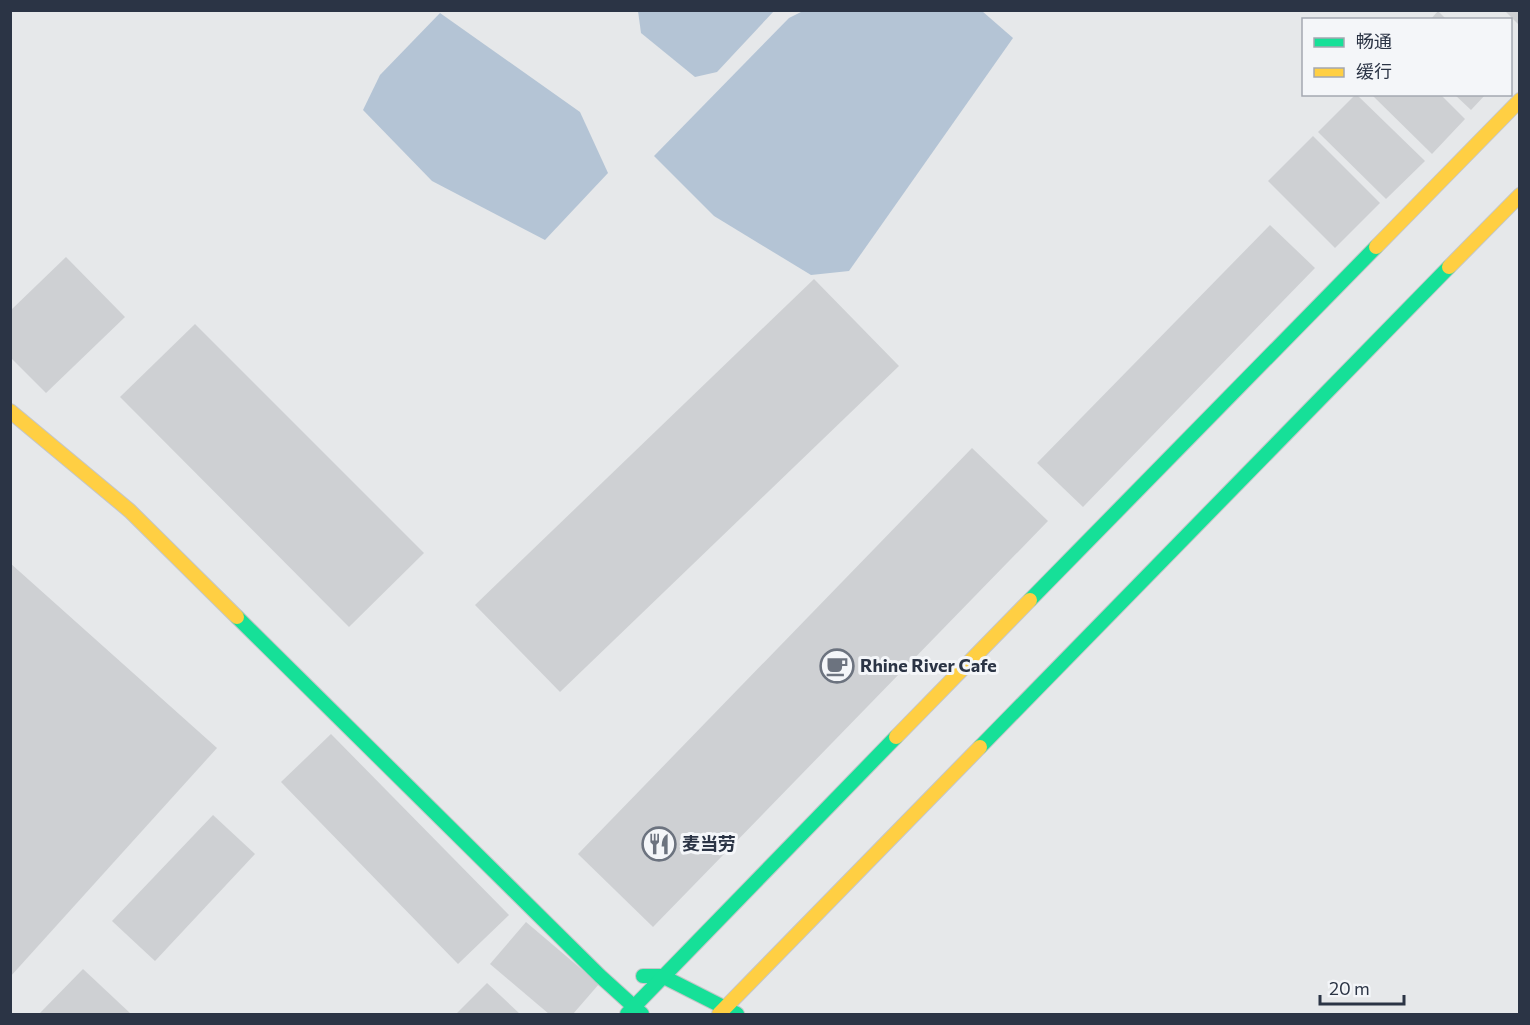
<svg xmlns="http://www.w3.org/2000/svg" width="1530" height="1025" viewBox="0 0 1530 1025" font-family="Commissioner,'Noto Sans SC',sans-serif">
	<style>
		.water { fill: #b4c4d5 }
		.building { fill: #ced0d3 }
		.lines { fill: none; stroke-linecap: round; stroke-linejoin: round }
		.fast-casing { stroke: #c4c6c8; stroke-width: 16 }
		.slow-casing { stroke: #c4c6c8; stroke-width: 16 }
		.fast { stroke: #16e098; stroke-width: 14 }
		.slow { stroke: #ffcf43; stroke-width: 14 }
		.labels { text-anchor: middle; stroke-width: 6; stroke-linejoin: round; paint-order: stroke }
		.poi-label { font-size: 18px; font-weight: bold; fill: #2b3445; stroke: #f4f6f9; text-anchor: start }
	</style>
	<rect width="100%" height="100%" fill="#e6e8ea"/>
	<!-- water -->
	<g class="water">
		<polygon points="638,11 638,10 774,11 717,72 695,77 641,33"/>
		<polygon points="803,11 982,11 1013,38 849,271 811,275 714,216 654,156 789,18"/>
		<polygon points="440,13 580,112 608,173 545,240 432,181 363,110 380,75"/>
	</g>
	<!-- building -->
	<g class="building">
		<polygon points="1504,10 1520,10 1520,26"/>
		<polygon points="1438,11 1447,20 1430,20"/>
		<polygon points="1356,94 1425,161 1386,199 1318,132"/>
		<polygon points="1371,94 1440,94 1465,119 1432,154"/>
		<polygon points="1454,94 1486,94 1471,110"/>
		<polygon points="1313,136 1380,203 1335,248 1268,181"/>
		<polygon points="1270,225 1315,268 1083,507 1037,463"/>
		<polygon points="66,257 125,317 46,393 10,357 10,311"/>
		<polygon points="814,279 899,366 560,692 475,605"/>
		<polygon points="195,324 424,553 349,627 120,397"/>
		<polygon points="972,448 1048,521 653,927 578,854"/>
		<polygon points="10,563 217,748 10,977"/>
		<polygon points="331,734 509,915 458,964 281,782"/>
		<polygon points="213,815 255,854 155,961 112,921"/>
		<polygon points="526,922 599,984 573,1014 549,1014 490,964"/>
		<polygon points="83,969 131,1014 39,1014"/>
		<polygon points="487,983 520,1014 456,1014"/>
	</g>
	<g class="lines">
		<defs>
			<g id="fast">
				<polyline points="1030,600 1376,247"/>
				<polyline points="237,617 600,976 642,1014"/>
				<polyline points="980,747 1449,267"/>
				<polyline points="643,976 662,976 737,1014"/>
				<polyline points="627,1014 896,737"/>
			</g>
			<g id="slow">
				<polyline points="1376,247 1520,100"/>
				<polyline points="1449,267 1520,195"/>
				<polyline points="10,411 130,511 237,617"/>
				<polyline points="896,737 1030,600"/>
				<polyline points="719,1014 980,747"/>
			</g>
		</defs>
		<!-- fast casing -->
		<use href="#fast" class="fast-casing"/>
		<!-- slow casing -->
		<use href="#slow" class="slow-casing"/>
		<!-- fast -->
		<use href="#fast" class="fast"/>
		<!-- slow -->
		<use href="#slow" class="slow"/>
	</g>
	<!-- icons -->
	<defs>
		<symbol id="cafe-ring" viewBox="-11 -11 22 22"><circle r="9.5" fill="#f4f6f9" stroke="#6c737f" stroke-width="1.5"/><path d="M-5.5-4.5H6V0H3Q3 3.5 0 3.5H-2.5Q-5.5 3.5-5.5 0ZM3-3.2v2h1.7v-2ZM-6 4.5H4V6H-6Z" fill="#6c737f"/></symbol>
		<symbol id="restaurant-ring" viewBox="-11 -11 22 22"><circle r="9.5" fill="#f4f6f9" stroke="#6c737f" stroke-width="1.5"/><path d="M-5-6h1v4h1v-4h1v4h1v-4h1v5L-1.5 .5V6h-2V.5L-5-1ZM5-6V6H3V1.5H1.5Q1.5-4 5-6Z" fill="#6c737f"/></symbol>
	</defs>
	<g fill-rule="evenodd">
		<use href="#cafe-ring" x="818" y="647" width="38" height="38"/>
		<use href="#restaurant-ring" x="640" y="825" width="38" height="38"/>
	</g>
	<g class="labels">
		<!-- poi labels -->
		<g class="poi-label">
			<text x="860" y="672">Rhine River Cafe</text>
			<text x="682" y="850">麦当劳</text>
		</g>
	</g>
	<!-- border -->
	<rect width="1530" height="1025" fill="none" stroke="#2b3445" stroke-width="24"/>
	<!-- legend -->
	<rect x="1302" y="18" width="210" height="78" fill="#f4f6f9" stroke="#a4a8b1" stroke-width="1.5"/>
	<rect x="1314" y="38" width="30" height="9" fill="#16e098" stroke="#a4a8b1" stroke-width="1.5"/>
	<text x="1356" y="48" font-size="18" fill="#2b3445">畅通</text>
	<rect x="1314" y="68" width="30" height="9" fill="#ffcf43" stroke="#a4a8b1" stroke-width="1.5"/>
	<text x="1356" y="78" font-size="18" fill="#2b3445">缓行</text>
	<!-- scale -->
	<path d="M1320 995v9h84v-9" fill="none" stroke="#2b3445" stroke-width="3"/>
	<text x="1329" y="995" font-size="18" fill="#2b3445" stroke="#f4f6f9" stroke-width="4.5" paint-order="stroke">20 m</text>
</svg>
